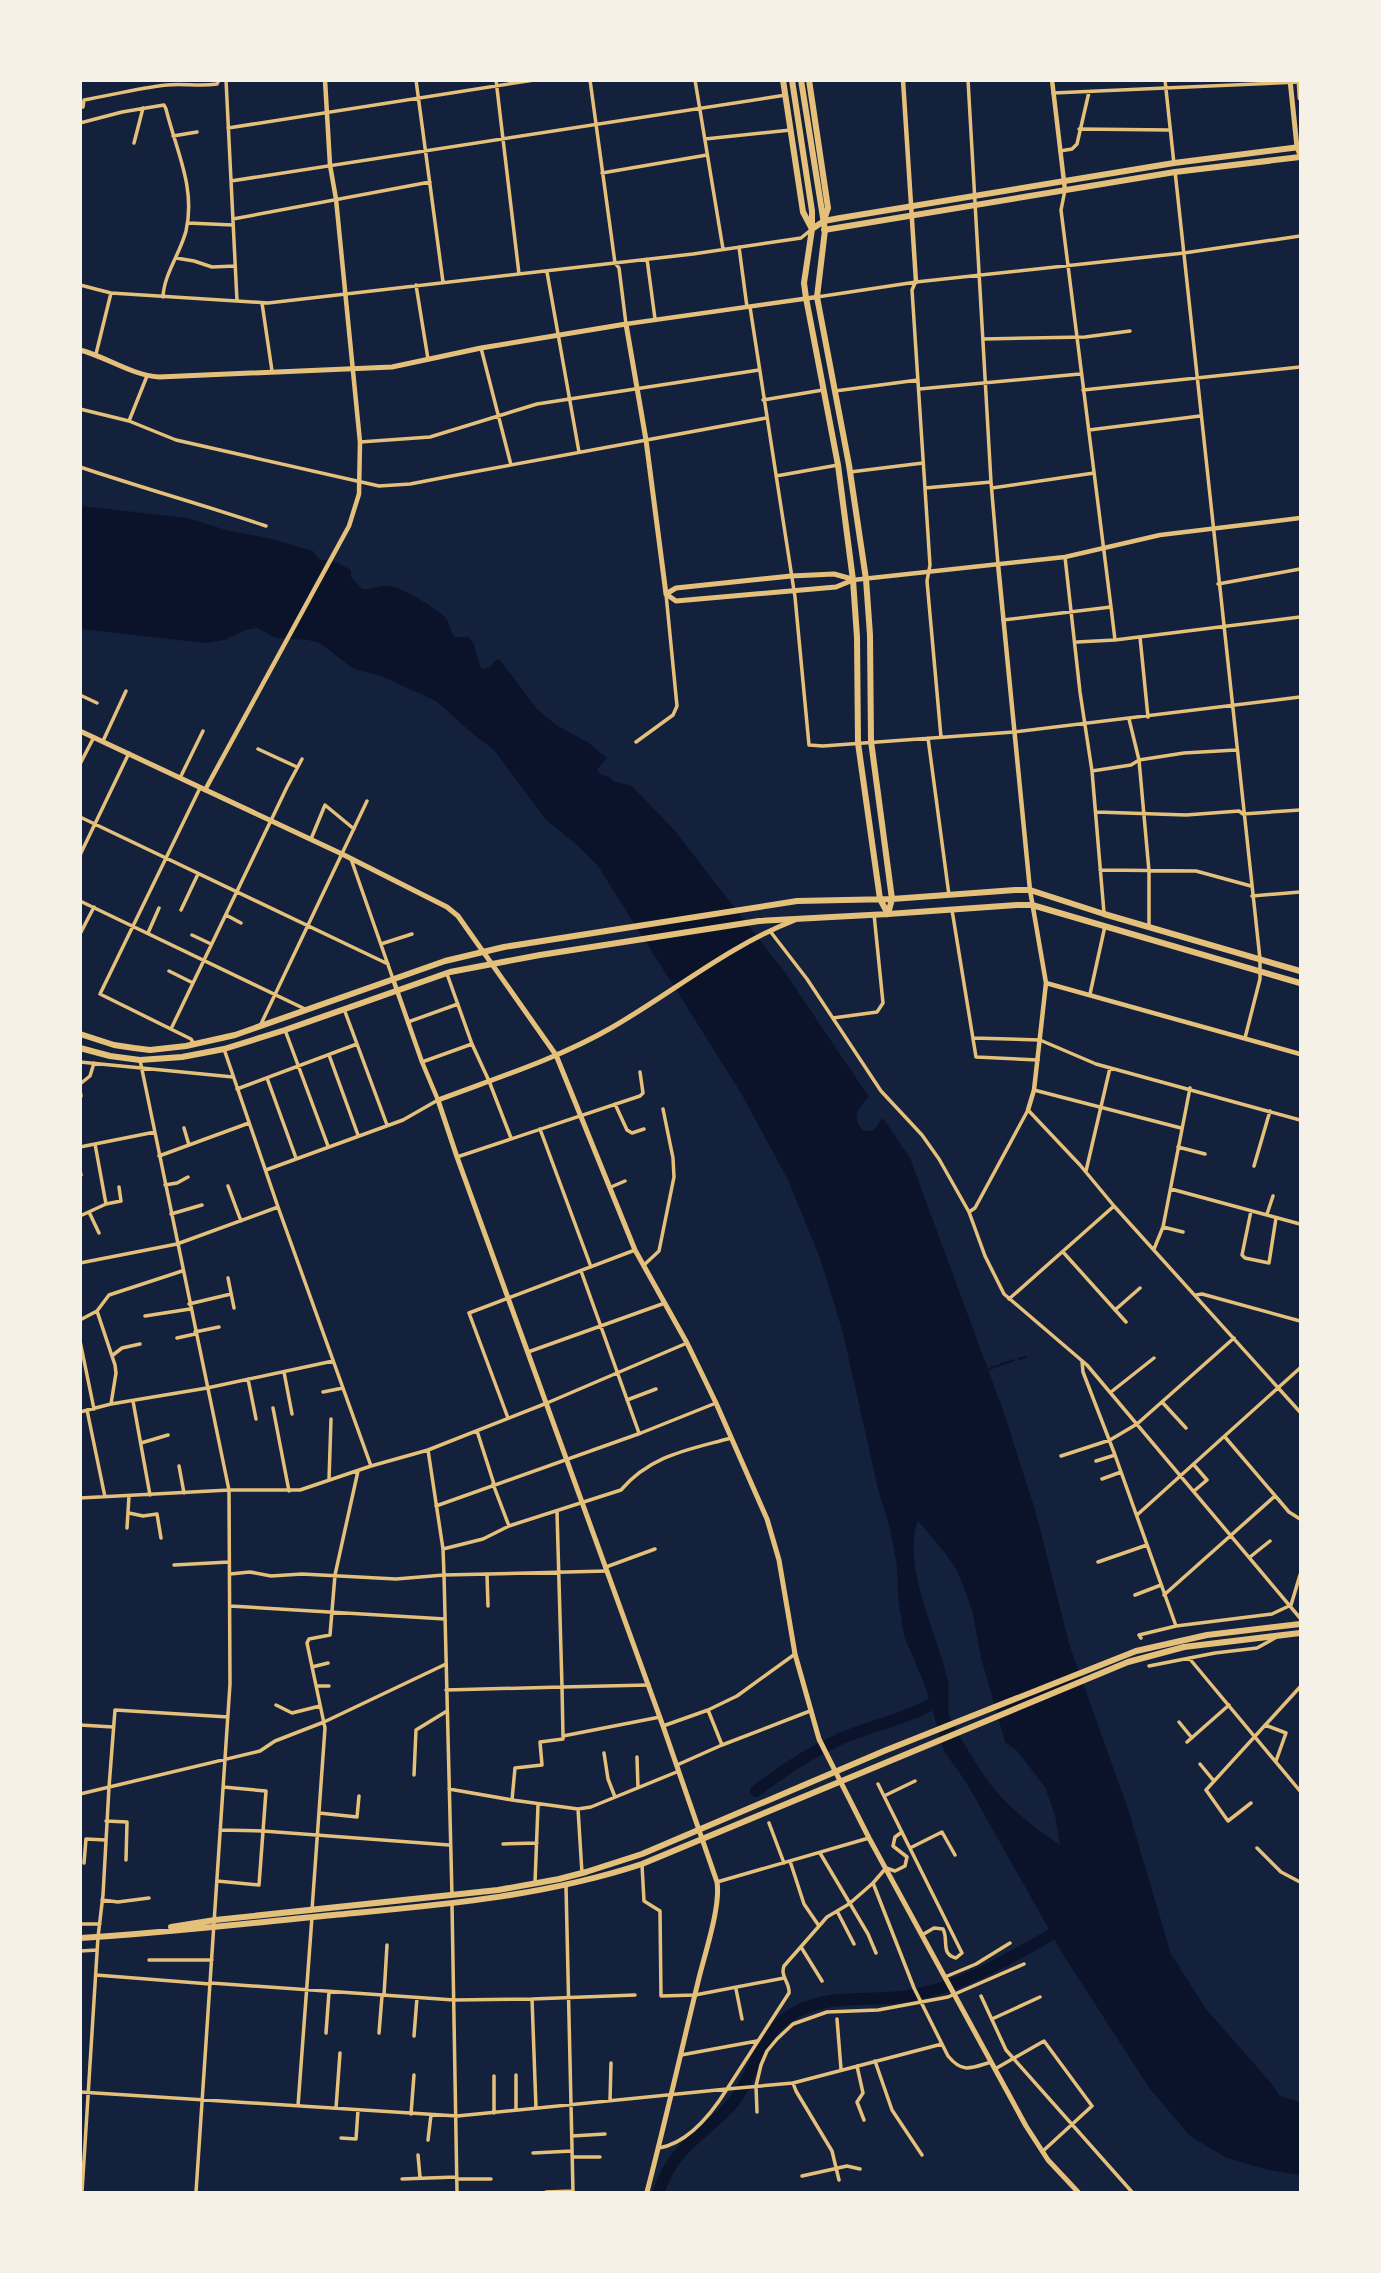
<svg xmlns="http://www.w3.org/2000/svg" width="1381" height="2273" viewBox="0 0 1381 2273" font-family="'Fira Sans Condensed',sans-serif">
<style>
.water{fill:#0b132b;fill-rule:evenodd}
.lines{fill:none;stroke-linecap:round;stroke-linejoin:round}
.stream{stroke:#0b132b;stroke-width:2}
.river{stroke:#0b132b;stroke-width:12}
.minor{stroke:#e5c07b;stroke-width:3.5}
.tertiary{stroke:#e5c07b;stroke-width:4.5}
.secondary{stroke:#e5c07b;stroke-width:5}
.primary{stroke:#e5c07b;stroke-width:6}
.trunk{stroke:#e5c07b;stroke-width:6}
</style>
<rect width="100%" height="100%" fill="#14213d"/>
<path class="water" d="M81,506L188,518L226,530L268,538L313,551L319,559L338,563L351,570V577L362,589C372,590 381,585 390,586C402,587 437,609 445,617C450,624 450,631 455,637H468C478,645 475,658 482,669L489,668L497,659L500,660L537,709L556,725L589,743L607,758L597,770L601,775L610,777L613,781L632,786L675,831L786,974L869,1097C858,1108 850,1118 864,1131C880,1131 875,1125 883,1118L910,1158L1003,1410L1036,1513L1070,1647L1128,1809L1171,1954L1206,2009L1271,2083L1280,2096L1300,2102V2175L1268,2170L1227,2158L1190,2136L1150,2089L1064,1956L966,1782L944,1751L926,1688L904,1636L898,1597L897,1565L890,1528L878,1489L843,1333L820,1258L788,1180L741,1093L598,866L577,845L546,820L494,750L473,734L436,701L383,677L352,668L320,643L308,640L276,638L257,628L246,630L224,640L205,643L81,629ZM918,1521L945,1553L956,1569L962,1583L972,1610L981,1658L1005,1742L1017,1751L1045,1787L1055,1815L1060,1845C1028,1824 1000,1801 979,1768C969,1752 958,1735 950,1717C946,1707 950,1692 948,1681C938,1637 901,1564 918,1521Z"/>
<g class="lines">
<path class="stream" d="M1019,1359L1026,1357
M989,1369L1014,1360"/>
<path class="river" d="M756,1791C782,1771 809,1753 840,1739C872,1725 907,1719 937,1701V1695
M659,2192C672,2148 703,2136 732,2104C752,2080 758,2039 785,2019C824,1991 864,2003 908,1996C962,1987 1007,1960 1054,1933L1063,1925"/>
<path class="minor" d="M226,80L237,301
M416,80L443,282
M496,80L519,274
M590,80L615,263L619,268L626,324
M695,80L723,249
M968,80L991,482L998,564
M1165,80L1174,164
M1053,93L1299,82
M80,107H83L84,100C112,95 139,88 167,85C184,83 198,87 217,84L219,80
M80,123L122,112L164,105L166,109C176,150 196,188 186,231C180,254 164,274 163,297
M228,128L534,80
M1079,129L1170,130
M173,136L197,132
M705,139L791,130
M134,143L143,108
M1060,151L1072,149L1077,144L1089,92
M1175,171L1260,959V979L1245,1038
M602,173L707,155
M231,181L786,95
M233,219L430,182
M188,223L233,225
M739,247L747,307
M176,258L194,261L212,267L235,266
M647,259L655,319
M547,272L579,452
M915,283L912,290L930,565L927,581L941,737
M80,285L111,293L268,303L693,254L801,238L812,229
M416,285L428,359
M817,297L916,282L1184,253L1300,236
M262,303L272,371
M750,307L795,597L809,745L823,746L1014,732L1300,697
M983,339L1085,337L1130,331
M481,348L511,465
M96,354L111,293
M919,389L1080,374
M1083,390L1300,367
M835,391L918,380
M763,400L823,390
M80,409L129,421L176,440L379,486L410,484L462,474L766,418
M129,421L147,376
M1089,430L1200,416
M360,442L430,437L537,404L759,370
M80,467C142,488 204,505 266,526
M850,472L923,463
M776,476L838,465
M925,488L991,482
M992,488L1094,473
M1065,557L1080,692L1092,771L1104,913
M1218,584L1300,569
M1111,607L1115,640
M1003,620L1111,607L1061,210L1065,190
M1140,637L1148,717
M1077,642L1115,640L1300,617
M80,695L97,703
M1129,719L1139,760L1149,871V927
M928,738L949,895
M103,741L126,691
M636,742L673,715L677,706L666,594
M258,749L297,767
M80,764L94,737
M1092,771L1131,765L1139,760L1184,753L1236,750
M180,778L203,731
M1096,812L1186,815L1239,811L1243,814L1300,810
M80,817L388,964
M311,839L325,805L354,829
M80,855L129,753
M351,859L393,979
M1100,870L1196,871L1251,886
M1252,896L1300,892
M80,901L305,1009
M181,910L198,874
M952,910L976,1057L1038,1060
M226,915L241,923
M770,931L807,979L881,1091L922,1135L939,1159L969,1212L985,1256L1004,1294L1087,1365L1300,1618
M148,933L159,908
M80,934L94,907
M192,935L211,944
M381,944L412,934
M169,971L193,983
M447,974L472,1044
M1090,994L1105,926
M833,1018L877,1012L883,1003L874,914
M408,1022L458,1004
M261,1024L367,801
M171,1029L287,787L302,759
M285,1030L328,1146
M973,1038L1040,1040L1096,1064L1300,1120
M194,1044L191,1039L100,994L200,788
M357,1044L387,1125
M329,1055L358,1135
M140,1060L229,1490L230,1684L196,2192
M80,1062L233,1077
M422,1062L472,1044L489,1081L511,1138
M267,1078L296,1158
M80,1084L90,1076L94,1063
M237,1089L357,1044L344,1009
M1034,1090L1181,1128
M80,1091L81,1096
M615,1104L627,1130L632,1133L644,1129
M184,1128L189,1145
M540,1129L591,1267
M95,1144L106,1204
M80,1147L155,1132
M1178,1147L1205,1154
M159,1156L249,1123
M457,1157L640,1096L643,1093L640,1072
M1254,1166L1270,1111
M80,1170L81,1175
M266,1170L403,1120L438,1100
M1086,1171L1110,1068
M165,1185L177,1183L188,1177
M228,1186L241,1221
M611,1187L625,1181
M1171,1189L1300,1224
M1251,1211L1242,1255L1245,1258L1269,1263L1276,1218
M89,1212L99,1233
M969,1212L975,1208L1028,1110L1080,1165L1114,1206L1300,1412
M171,1214L202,1205
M1267,1214L1273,1196
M80,1216L106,1204L121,1201L119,1187
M1163,1227L1183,1232
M1154,1249L1163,1227L1190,1088
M1063,1252L1126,1322
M80,1263L177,1244L278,1207
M644,1265L659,1251L674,1177L673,1158L663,1109
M581,1271L639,1433
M228,1278L234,1308
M1196,1295L1202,1294L1300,1321
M1009,1299L1114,1206
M189,1304L231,1294
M1115,1310L1140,1288
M145,1316L190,1309
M80,1320L97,1311L109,1295L182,1271
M195,1332L219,1327
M177,1338L195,1334
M80,1341L94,1409
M528,1352L665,1303
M113,1355L122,1348L140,1344
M1082,1361L1083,1372L1115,1455L1176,1626
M284,1372L292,1414
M248,1379L256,1419
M323,1392L343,1388
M1111,1392L1154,1358
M627,1400L656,1389
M133,1401L150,1495
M1162,1402L1186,1428
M111,1404L207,1388L333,1361
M273,1408L289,1491
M87,1410L105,1497
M80,1412L111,1404L116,1373L115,1365L97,1311
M508,1418L469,1313L635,1250
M477,1431L494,1484
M1225,1437L1289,1512L1300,1519
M141,1443L168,1435
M428,1450L547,1403L687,1343
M1061,1456L1110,1440L1137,1424L1234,1338
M1096,1461L1115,1455
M179,1466L184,1493
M1102,1479L1121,1472
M329,1480L331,1419
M493,1484L509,1526
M1194,1491L1207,1480L1194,1465
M80,1498L229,1490H300L371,1466L278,1207L224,1049
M436,1506L641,1433L716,1403
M129,1513L143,1516L157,1514L161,1538
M1137,1515L1300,1368
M127,1528L129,1496
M443,1549L483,1539L509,1526L621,1490C651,1455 688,1450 731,1438
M1250,1557L1270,1541
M1098,1562L1147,1545
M174,1565L229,1562
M606,1567L655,1549
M230,1574L250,1572L271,1576L302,1574L396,1579L444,1575L443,1549L428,1450L371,1466
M487,1574L488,1606
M1135,1595L1161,1585
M1164,1595L1275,1496
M230,1606L445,1619
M1141,1638L1139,1635L1176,1626L1272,1614L1291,1605L1300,1575
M1189,1658L1300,1791
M1149,1666L1215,1653L1257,1648L1275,1638
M312,1667L328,1663
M649,1685L562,1687L563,1736L660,1717
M316,1686H329
M446,1690L562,1687L557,1512
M276,1705L292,1713L320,1706
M708,1710L722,1745
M1179,1722L1192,1738
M80,1725L113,1727
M1265,1725L1286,1733L1276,1761
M663,1726L708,1710L737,1696L795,1654
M1187,1742L1229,1705
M604,1753L608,1779L615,1797
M637,1757L638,1788
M1200,1764L1214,1781
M677,1765L722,1745L810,1711
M414,1775L416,1730L447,1711
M878,1784L962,1953L956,1958C940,1954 949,1940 943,1929L934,1928L922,1935
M449,1789L512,1800L515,1768L542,1765L540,1742L563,1739V1737
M80,1794L260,1751L275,1741L324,1722L446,1664
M884,1796L915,1781
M512,1800L578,1809L591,1807L679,1771
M1251,1803L1228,1821L1206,1790L1300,1687
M578,1809L582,1873
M319,1813L357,1817L359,1796
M106,1821L127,1822L126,1860
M769,1823L784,1863
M220,1830L263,1831L449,1845
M503,1844L537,1843
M910,1848L942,1832L955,1855
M1257,1848L1281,1872L1300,1882
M820,1853L868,1934L876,1953
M790,1861L804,1904L819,1926
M84,1863L86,1839L106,1840
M642,1865L644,1901L660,1911L661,1996L695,1995L784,1978
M217,1881L259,1885L266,1791L223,1787
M717,1882L869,1838
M535,1883L538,1805
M873,1883L914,1988L948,2056C963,2074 971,2068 991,2062
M566,1886L573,2192
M452,1896L444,1575L607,1571
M102,1900L118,1902L149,1898
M452,1904L457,2192
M312,1910L325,1728L307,1643L309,1639L330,1635L335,1575L358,1471
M837,1911L854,1944
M80,1924H100
M801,1947L822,1981
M80,1951L97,1950
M149,1960H212
M96,1975L210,1984
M945,1977L976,1964L1010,1943
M211,1983L454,2000L532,1999L635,1995
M736,1989L742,2019
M384,1995L387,1945
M981,1996L1006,2050L1132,2192
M532,1999L536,2108
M837,2019L841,2069
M992,2019L1040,1997
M326,2033L329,1992
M379,2033L382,1996
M414,2036L417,1998
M681,2055L757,2041
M875,2061L892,2110L922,2155
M857,2066L863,2093L857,2102L864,2120
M995,2069L1044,2041L1092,2106L1043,2151
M516,2075V2110
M793,2083L796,2091L832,2151L839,2180
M80,2092L457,2116L727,2089L789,1993C790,1982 780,1977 784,1966L827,1917L849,1904L873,1883L886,1868L895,1871L905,1866L907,1857L893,1846L895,1837L902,1832
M610,2101L611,2063
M298,2106L312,1917
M336,2108L340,2053
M757,2112L756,2086L761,2065L767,2051L777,2039L793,2024L827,2012L878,2010L948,1997L1024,1964
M494,2113V2076
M411,2114L414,2075
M572,2136L605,2134
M341,2138L356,2139L358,2110
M428,2140L431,2115
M659,2148C688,2143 712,2113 727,2089L793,2083L942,2044
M533,2153L572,2151
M418,2155L420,2177
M572,2157H600
M802,2176L847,2166L860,2169
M402,2179L456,2177
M457,2179H491
M82,2192L98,1937L103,1895L109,1787L115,1710L228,1717
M546,2192L573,2191"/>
<path class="tertiary" d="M903,80L916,282
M1052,80L1065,190
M626,324L817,297
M998,564L1030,890L1046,983L1034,1090L1028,1110
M853,580L1065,557L1160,535L1300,518
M205,790L349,526L359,494L360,442L336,199L330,165L325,80
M393,979L422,1062L438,1100
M1046,983L1300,1054"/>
<path class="secondary" d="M1290,80L1297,147L1300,155
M1299,80L1300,98
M80,350C107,357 131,375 159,377L392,367L481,348L626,324L646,440L666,594
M666,594L676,601L836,587L853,580
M666,594L676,588L791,576L834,574L852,579
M80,731L342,854L447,907L458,916L556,1055L635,1250L687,1343L716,1403L767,1519L779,1560L795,1654L819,1739L869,1838L1026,2126L1048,2160L1078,2192
M647,2192C665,2123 681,2052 698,1982C704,1956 721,1907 717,1882L663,1726L457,1157L438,1100C496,1078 557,1059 611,1028C672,993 728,946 795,920"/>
<path class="primary" d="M783,80L803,212L812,229
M792,80L812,211V227
M801,80L825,230
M809,80L828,208L824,220"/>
<path class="trunk" d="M812,229L804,283L806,298L838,465L853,580L857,637L858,743L880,899L888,914
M812,229L824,221L840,218L1174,163L1300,147
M824,230L1175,172L1300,157
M825,230L817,297L849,465L866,579L870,635L871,741L892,899L888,914
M80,1034L114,1045L134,1048L150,1050L186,1046L235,1035L445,961L504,947L797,901L892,899L1015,890H1030L1104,914L1300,971
M80,1048L110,1056L140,1060L182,1057L224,1049L285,1030L450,972L540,955L759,921L888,914L1017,905H1032L1300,983
M171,1927L215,1920L498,1890L559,1879L586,1872L642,1854L884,1751L1136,1651L1207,1635L1300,1624
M80,1938C165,1933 250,1923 334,1915C439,1905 542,1897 642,1864L1128,1662L1184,1647L1300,1633"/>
</g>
<rect width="1381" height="2273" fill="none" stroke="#f6f1e7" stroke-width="164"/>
</svg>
